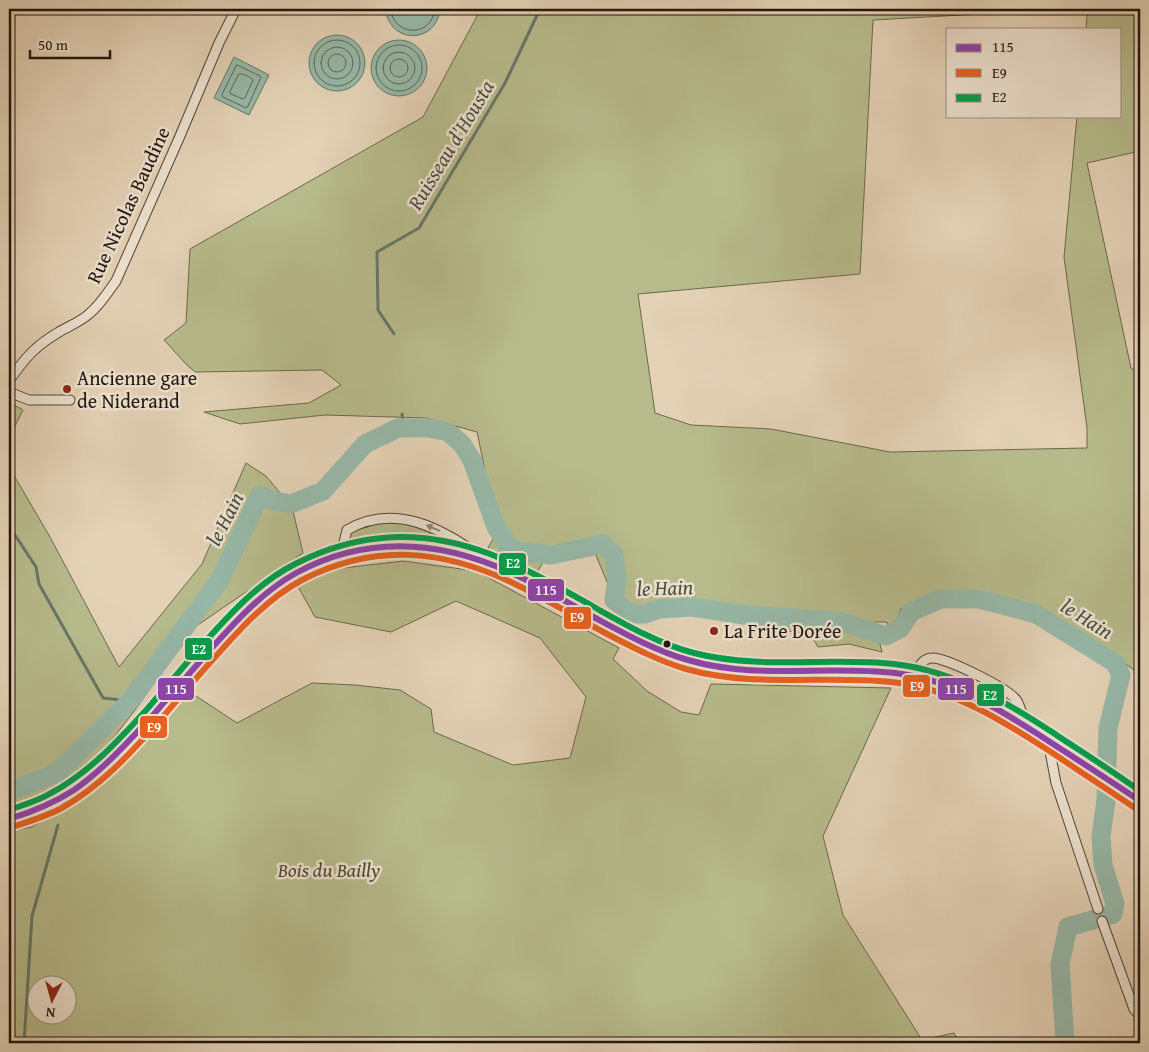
<svg xmlns="http://www.w3.org/2000/svg" width="1149" height="1052" viewBox="0 0 1149 1052" font-family="'Gentium Book Plus',serif">
<style>
.green{fill:#b7bb8c;stroke:#6c684c;fill-rule:evenodd}
.water{fill:#97b8a8;stroke:#67776a}
.lines{fill:none;stroke-linecap:round;stroke-linejoin:round}
.shore{stroke:#5c665a;stroke-width:1}
.stream{stroke:#67776a;stroke-width:3}
.river{stroke:#97b8a8;stroke-width:19}
.minor-casing{stroke:#514437;stroke-width:11}
.secondary-casing{stroke:#20150d;stroke-width:14}
.minor{stroke:#ede2d0;stroke-width:9}
.secondary{stroke:#ede2d0;stroke-width:12}
.bus-1-casing{stroke:#ede2d0;stroke-width:10}
.bus-2-casing{stroke:#ede2d0;stroke-width:10}
.bus-3-casing{stroke:#ede2d0;stroke-width:10}
.bus-1{stroke:#8e44ad;stroke-width:6}
.bus-2{stroke:#e86121;stroke-width:6}
.bus-3{stroke:#029f4e;stroke-width:6}
.oneway{fill:#918678}
.poi-dot{fill:#8f2418;stroke:#ede2d0;stroke-width:2}
.bus-dot{fill:#20150d;stroke:#ede2d0;stroke-width:2}
.labels{text-anchor:middle;stroke-width:5;stroke-linejoin:round;paint-order:stroke}
.street-label{font-size:20px;fill:#20150d;stroke:#ede2d0}
.poi-label{font-size:20px;fill:#20150d;stroke:#ede2d0;text-anchor:start}
.park-label{font-size:20px;font-style:italic;fill:#4d4733;stroke:#ede2d0}
.water-label{font-size:21px;font-style:italic;fill:#4a4e43;stroke:#ede2d0}
.line-badge{stroke:#ede2d0;stroke-width:2}
.badge-label{font-size:14px;text-anchor:middle;font-weight:bold;fill:#fff}
</style>
<rect width="100%" height="100%" fill="#e4d2b6"/>
<filter id="stains"><feTurbulence type="fractalNoise" baseFrequency=".004" numOctaves="4"/><feColorMatrix values="0 0 0 0 .2 0 0 0 0 .09 0 0 0 0 .02 0 0 0 .5 -.17"/></filter>
<radialGradient id="worn" r=".72"><stop offset=".6" stop-color="#630" stop-opacity="0"/><stop offset="1" stop-color="#630" stop-opacity=".3"/></radialGradient>
<path class="green" d="M479,9H1070L873,20L860,274L638,294L655,413L691,425L771,429L890,452L1087,448V428L1064,257L1077,116H1120V29H1086L1087,15L1107,9H1140V151L1087,163L1131,368L1140,374V674L1064,623L949,592L901,609L890,638L887,622H874L882,652L849,644L818,647L811,635L744,623L701,612H675L644,620L615,601L595,553L544,561L534,577L502,559L488,548L495,535L486,519L492,504L477,432L426,418L325,415L240,424L204,412L309,403L341,385L322,370L195,372L186,364L164,340L186,323L190,249L423,117L477,16Z
M9,402L23,410L9,438Z
M246,463L266,476L292,507L303,553L192,629L138,706L98,758L44,794L9,809V467L50,537L119,667L202,564Z
M385,522L403,523L430,532V538L412,535L379,536L348,541V535L363,526Z
M403,561L476,571L619,648L613,659L647,691L681,712L699,715L711,684L891,688L823,836L843,915L922,1040L954,1033L960,1043H9V831L32,827L117,772L190,692L237,723L312,683L355,685L400,690L431,709L434,732L513,765L570,758L586,697L540,638L456,601L391,632L315,617L296,583L343,568ZM38,984H68V1014H38Z"/>
<path class="water" d="M385,9H440C437,43 391,46 385,9Z
M309 63a28 28 0 1 1 56 0a28 28 0 1 1-56 0Z
M371 68a28 28 0 1 1 56 0a28 28 0 1 1-56 0Z
M234,57L269,75L249,115L214,98Z"/>
<g class="lines">
<path class="shore" d="M390,9C395,38 432,37 435,9
M314 63a23 23 0 1 1 46 0a23 23 0 1 1-46 0Z
M376 68a23 23 0 1 1 46 0a23 23 0 1 1-46 0Z
M321 63a16 16 0 1 1 32 0a16 16 0 1 1-32 0Z
M383 68a16 16 0 1 1 32 0a16 16 0 1 1-32 0Z
M328 63a9 9 0 1 1 18 0a9 9 0 1 1-18 0Z
M390 68a9 9 0 1 1 18 0a9 9 0 1 1-18 0Z
M237,65L260,76L261,77L248,106L246,108L223,97L222,95Z
M239,74C243,73 251,77 253,80L245,98L243,99L231,94L230,92Z"/>
<path class="stream" d="M394,334L378,310L377,252L419,228L505,83L540,9
M402,414L403,428
M9,526L36,567L39,584L103,698L130,701
M24,1043L32,916L58,825"/>
<path class="river" d="M9,792L58,772L130,701L220,580L260,495L275,501L291,504L323,491L365,444L398,428H429L448,432L462,444L472,460L496,527L511,550L551,555L603,544L614,555L617,578L614,600L631,614H645L659,609L692,607L744,615L839,621L886,636L901,628L911,612L941,599H979L1036,614L1115,663L1121,675L1108,728L1106,800L1101,836L1103,865L1115,904L1113,914L1068,927L1060,964L1065,1043"/>
<defs>
<path id="minor" d="M9,381C24,359 35,346 59,332C69,326 80,322 89,314C100,305 108,292 116,281L180,136L219,43L236,9
M9,392L29,400H70
M346,552L344,542L347,530C395,502 443,529 483,558
M913,676C918,669 922,658 932,658C945,657 1010,689 1017,701C1021,708 1023,718 1026,726
M1048,741L1056,783L1098,909
M1102,921L1134,1009L1140,1016"/>
<path id="secondary" d="M9,819C74,803 115,758 158,709C175,690 192,670 209,651C234,622 262,592 296,573C368,533 441,539 514,574C545,589 575,607 605,623C634,638 663,654 694,662C760,680 828,666 895,673C954,680 1000,709 1048,740C1079,761 1110,780 1140,801"/>
</defs>
<use href="#minor" class="minor-casing"/>
<use href="#secondary" class="secondary-casing"/>
<use href="#minor" class="minor"/>
<use href="#secondary" class="secondary"/>
<defs>
<path id="bus-1" d="M9,819C32,812 54,803 74,790C104,769 129,741 154,714C172,693 191,672 209,651C235,622 262,592 296,573C368,534 441,540 514,574C539,586 564,600 588,614C620,631 653,650 688,660C756,680 826,665 895,673C958,680 1012,717 1064,751C1090,768 1115,784 1140,801"/>
<path id="bus-2" d="M12,827C28,822 44,817 60,809C100,787 131,753 161,719C179,698 197,677 216,656C241,628 268,598 302,580C374,543 442,549 513,583C546,599 577,618 609,635C634,648 659,661 686,669C753,688 823,675 891,682C954,688 1008,724 1060,758C1085,775 1110,791 1135,808"/>
<path id="bus-3" d="M9,810C23,805 38,801 51,793C89,773 119,740 148,708C166,687 185,665 203,644C230,614 259,582 295,564C360,531 423,529 490,554C526,568 560,588 594,607C626,625 659,644 694,653C760,670 828,657 894,664C958,671 1013,706 1064,740C1090,757 1115,773 1140,791"/>
</defs>
<use href="#bus-1" class="bus-1-casing"/>
<use href="#bus-2" class="bus-2-casing"/>
<use href="#bus-3" class="bus-3-casing"/>
<use href="#bus-1" class="bus-1"/>
<use href="#bus-2" class="bus-2"/>
<use href="#bus-3" class="bus-3"/>
</g>
<defs><path id="oneway-solid" d="M-6-.8H1V-3.2L6.5 0L1 3.2V.8H-6Z" transform="scale(1.25)"/></defs>
<use class="oneway" href="#oneway-solid" transform="translate(433 528) rotate(-157)"/>
<g class="poi-dot">
<circle cx="67" cy="389" r="5"/>
<circle cx="714" cy="631" r="5"/>
</g>
<circle class="bus-dot" cx="667" cy="644" r="4.5"/>
<g class="labels">
<g class="street-label">
<text transform="translate(128 205) rotate(-65)" y="7">Rue Nicolas Baudine</text>
</g>
<g class="poi-label">
<text x="77" y="385">Ancienne gare<tspan x="77" dy="23">de Niderand</tspan></text>
<text x="724" y="638">La Frite Dorée</text>
</g>
<g class="park-label">
<text x="329" y="877">Bois du Bailly</text>
</g>
<g class="water-label">
<text transform="translate(451 145) rotate(-59)" y="7">Ruisseau d'Housta</text>
<text transform="translate(225 519) rotate(-63)" y="7">le Hain</text>
<text transform="translate(665 588) rotate(-2)" y="7">le Hain</text>
<text transform="translate(1087 619) rotate(32)" y="7">le Hain</text>
</g>
</g>
<g class="line-badge">
<rect x="498" y="552" width="29" height="24" rx="5" fill="#029f4e"/>
<rect x="527" y="578" width="38" height="24" rx="5" fill="#8e44ad"/>
<rect x="563" y="606" width="29" height="24" rx="5" fill="#e86121"/>
<rect x="184" y="637" width="29" height="24" rx="5" fill="#029f4e"/>
<rect x="902" y="674" width="29" height="24" rx="5" fill="#e86121"/>
<rect x="157" y="677" width="38" height="24" rx="5" fill="#8e44ad"/>
<rect x="937" y="677" width="38" height="24" rx="5" fill="#8e44ad"/>
<rect x="976" y="683" width="29" height="24" rx="5" fill="#029f4e"/>
<rect x="139" y="715" width="29" height="24" rx="5" fill="#e86121"/>
</g>
<g class="badge-label">
<text x="513" y="568">E2</text>
<text x="546" y="595">115</text>
<text x="577" y="622">E9</text>
<text x="199" y="654">E2</text>
<text x="917" y="691">E9</text>
<text x="176" y="694">115</text>
<text x="956" y="694">115</text>
<text x="990" y="700">E2</text>
<text x="154" y="732">E9</text>
</g>
<rect width="1149" height="1052" fill="none" stroke="#e4d2b6" stroke-width="30"/>
<rect x="10" y="10" width="1129" height="1032" fill="none" stroke="#20150d" stroke-width="2.5"/>
<rect x="15" y="15" width="1119" height="1022" fill="none" stroke="#20150d"/>
<rect x="946" y="28" width="175" height="90" fill="#ede2d0" stroke="#9b9082"/>
<rect x="956" y="44" width="25" height="8" fill="#8e44ad" stroke="#9b9082"/>
<text x="992" y="52" font-size="15" fill="#20150d">115</text>
<rect x="956" y="69" width="25" height="8" fill="#e86121" stroke="#9b9082"/>
<text x="992" y="78" font-size="15" fill="#20150d">E9</text>
<rect x="956" y="94" width="25" height="8" fill="#029f4e" stroke="#9b9082"/>
<text x="992" y="102" font-size="15" fill="#20150d">E2</text>
<g transform="translate(52 1000) rotate(186)"><circle r="24" fill="#ede2d0" stroke="#9b9082"/>
<path d="M0-4L9 19L0 12L-9 19Z" fill="#8f2418"/>
<text y="-8" font-size="14" font-weight="bold" text-anchor="middle" fill="#20150d">N</text>
</g>
<path d="M30 50v8h80v-8" fill="none" stroke="#20150d" stroke-width="2.5"/>
<text x="38" y="50" font-size="15" fill="#20150d" stroke="#ede2d0" stroke-width="4" paint-order="stroke">50 m</text>
<rect width="100%" height="100%" filter="url(#stains)"/>
<rect width="100%" height="100%" fill="url(#worn)"/>
</svg>
